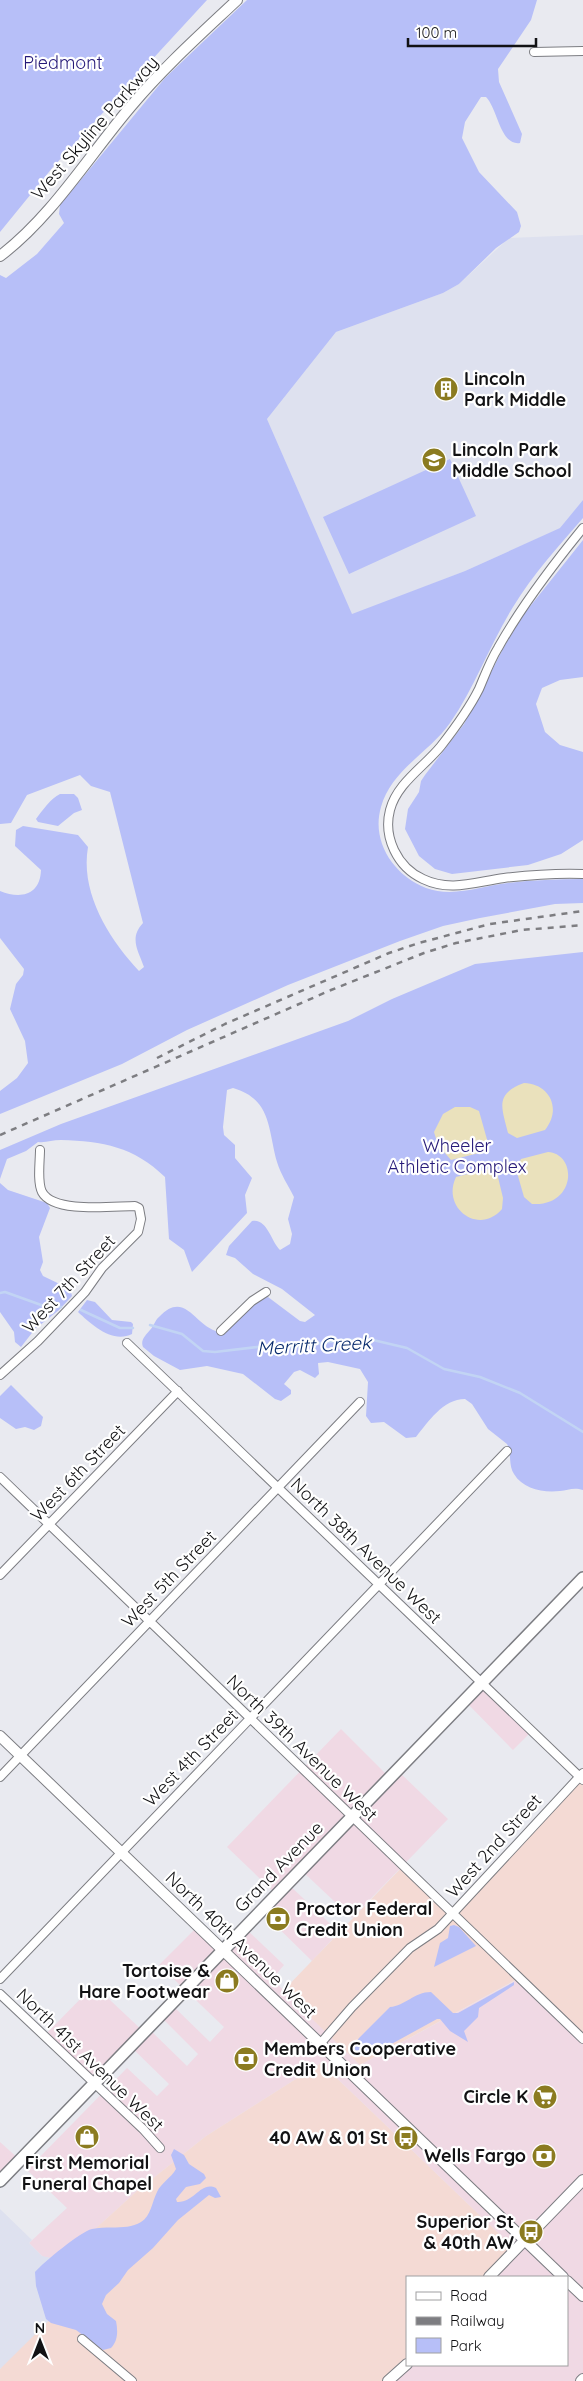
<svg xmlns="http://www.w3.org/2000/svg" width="583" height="2381" viewBox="0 0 583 2381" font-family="Quicksand,sans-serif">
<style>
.commercial{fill:#f0d9e4}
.industrial{fill:#f4dad4}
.built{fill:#dee1ef}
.green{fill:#b7bff8}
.sand{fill:#eae1bc}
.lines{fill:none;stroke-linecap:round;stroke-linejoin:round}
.stream{stroke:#c2d4f4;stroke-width:2.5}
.minor-casing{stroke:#7c7d82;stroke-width:10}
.tertiary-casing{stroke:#7c7d82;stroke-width:12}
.secondary-casing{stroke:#7c7d82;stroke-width:14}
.minor{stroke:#fff;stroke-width:8}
.tertiary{stroke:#fff;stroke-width:10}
.secondary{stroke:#fff;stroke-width:11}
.rail{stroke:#7d7d81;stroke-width:2.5;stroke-dasharray:6 6;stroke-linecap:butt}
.labels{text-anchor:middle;stroke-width:4.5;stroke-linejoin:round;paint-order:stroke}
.park-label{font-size:18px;fill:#251978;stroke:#fff}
.street-label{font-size:18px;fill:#121214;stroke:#fff}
.poi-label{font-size:18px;font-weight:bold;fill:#121214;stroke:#fff;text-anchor:end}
.water-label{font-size:19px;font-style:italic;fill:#082b6d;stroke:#fff}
</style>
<rect width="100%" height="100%" fill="#e9eaf0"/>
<path class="commercial" d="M482,1682L532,1731L513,1750L464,1700Z
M341,1729L390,1778L397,1770L448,1819L352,1918L301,1870L288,1884L339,1932L312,1961L261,1911L277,1895L227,1847Z
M198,1926L223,1950L245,1928L284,1965L272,1979L360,2065L520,1978L583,2039V2374L576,2381H390L407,2365H567V2277H489L515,2249L321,2063L206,2136L137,2191L61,2260L43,2257L29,2243L67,2208L27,2170L127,2068L157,2096L169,2084L130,2046L94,2083L44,2036L94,1985L144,2032L148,2028L187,2066L198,2054L160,2016L171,2004L210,2042L224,2027L159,1965Z
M0,2142L20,2160L0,2181Z"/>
<path class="industrial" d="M583,1780V2039L519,1978L360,2065L283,1991L403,1866L453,1912L574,1781Z
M321,2063L515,2249L489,2277H407V2364L390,2381H0V2369L95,2229L137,2191L206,2136Z"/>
<path class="built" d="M583,235V500L561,528L465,571L352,615L267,419L336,332L443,293L459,284L509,238Z
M0,2209L32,2240L29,2243L42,2256L61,2260L86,2284L0,2369Z"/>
<path class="green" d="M0,0H207L53,167L0,232Z
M247,0H537L531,20L498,69L499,82L522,134L520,143C500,146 498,109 486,97H481L479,100L465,122L462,138L479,172L517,212L521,226L519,232L496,248L459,284L443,293L336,332L267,419L352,614L465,571L560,528L583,500V518C558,547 533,574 513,607C490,644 475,687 450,723C430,752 391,770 381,807C371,841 393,875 426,888C453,898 481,886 508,883C533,880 558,879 583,879V903L555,904L480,918L443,926L400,941L288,985L187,1030L122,1064L0,1114V1091L17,1078L28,1063L25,1041L10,1009L16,984L23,975L24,969L0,938V891C20,899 40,896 41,870L15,846L16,830L23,826L78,835L88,847C80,893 109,939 139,971L144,967C138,950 129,938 143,923L110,792L91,786L80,775L27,795L11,823L0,824V275L6,278L37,254L64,223L59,214L60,205L165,78Z
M450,459L476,516L349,574L323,517Z
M583,540V677L560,680L542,688L536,704L545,732L560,745L583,752V840L561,854L528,865L452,874L435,869L419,856L405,829L408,809L419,792L421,781L425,775L464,724L505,645L524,614Z
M60,794H74L78,798L82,810L74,813L58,826L38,822L36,819C42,811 51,798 60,794Z
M583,952V1490C574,1487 568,1490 560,1491C543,1493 523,1489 514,1474C508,1465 512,1453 507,1444L488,1429L472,1404L465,1399C443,1399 428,1422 416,1437L406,1438L384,1422L371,1423L366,1416L368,1382L360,1369L328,1362L318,1363L319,1374L315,1378L300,1370L294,1372L284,1384L291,1390V1394L281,1401L275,1399L243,1374L207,1366L180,1370L154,1356L143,1347C140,1340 146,1335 150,1330C154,1326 155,1320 159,1317C187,1287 196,1332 223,1332L258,1299L268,1297L300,1321L305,1322L315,1315L282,1289L253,1274L235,1258L226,1255L229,1246L252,1221C267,1218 271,1241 280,1250L290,1244L292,1234L288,1219L294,1197C288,1185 281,1175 277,1162C268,1131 272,1099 233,1088L227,1090L223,1127L224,1135L235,1145V1158L252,1178L245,1195L247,1213L192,1272L184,1250L169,1239L165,1177C134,1147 103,1141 61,1140C52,1140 46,1143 38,1142L26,1151L7,1159L0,1179V1150L61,1124L348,1021L392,999L475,964Z
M0,1183L8,1190L47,1203L50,1208L39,1237L43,1262L40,1270L43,1276L70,1289L72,1296L59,1310L35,1329L21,1347L15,1342L14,1332L0,1312Z
M87,1300L95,1302L112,1320L131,1322L133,1324L132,1334C112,1344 91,1324 78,1312Z
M11,1385L43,1417L41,1426L34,1430L25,1427L16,1429L0,1418V1396Z
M454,1925L459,1927L476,1946L434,1967L440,1943L448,1938L450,1926Z
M514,1982V1985L479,2008L478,2017L464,2031L468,2042L450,2031L440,2019H437L386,2047H380L362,2055L354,2056L350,2051L359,2038L390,2007C405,2006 414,1992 431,1992L453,2013H458Z
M174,2149L184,2155L189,2164L204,2174L206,2178L200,2184L186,2187L176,2199L177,2202C195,2203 200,2181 216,2188L221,2197L215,2198L209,2195L178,2220L153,2248L128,2270L119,2283L106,2295L102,2304L107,2314L116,2321C118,2331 118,2341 111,2348L103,2350L76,2330L51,2323L46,2319L36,2286L35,2272C44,2262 80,2232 92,2229C108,2225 127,2231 141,2222C151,2216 152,2202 157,2192C161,2183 171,2178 176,2169L171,2155Z"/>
<path class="sand" d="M524,1083C550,1084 562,1109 545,1130L517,1138L508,1133C502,1108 494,1094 524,1083Z
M455,1107H470L479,1111L488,1143L483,1152L451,1160L438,1145L434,1132L443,1114Z
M548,1152C578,1154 576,1207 532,1204L524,1197L516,1169L521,1159Z
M488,1169L497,1173L503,1198L502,1209C479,1236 441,1208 456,1177Z"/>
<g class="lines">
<path class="stream" d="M0,1293L5,1292L44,1306L61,1307
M81,1310L120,1328H133
M150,1325L182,1334L203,1351L215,1352L257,1347L287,1348L343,1340H373L407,1348L444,1369L480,1377L520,1393L583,1432"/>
<defs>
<path id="minor" d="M534,52L583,51
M583,528C552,566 522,605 498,648C490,661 485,675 479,689C469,709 455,728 441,746C424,767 397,783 390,810C383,837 397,867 423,879C450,892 475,882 504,878C530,875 557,873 583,874
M221,1331L252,1301L266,1292
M127,1343L583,1780
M0,1375L38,1341L85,1292L102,1268L138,1232L141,1219L139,1208L135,1206C114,1206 54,1214 42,1192C37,1182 40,1161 40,1150
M0,1477L583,2039
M0,1575L178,1391
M0,1777L360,1402
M0,1979L507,1451
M0,1994L143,2129L160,2148
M320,2044L352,2007L410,1948L438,1929L453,1913L583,1773
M82,2339L132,2381"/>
<path id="tertiary" d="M0,256C52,217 90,154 132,105C164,67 201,34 237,0
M0,1736L563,2277
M489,2277L583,2180
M567,2281L583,2296
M388,2381L407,2364
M581,2381L583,2379"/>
<path id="secondary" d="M0,2181L583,1578"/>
</defs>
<use href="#minor" class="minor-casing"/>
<use href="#tertiary" class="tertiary-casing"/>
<use href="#secondary" class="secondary-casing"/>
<use href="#minor" class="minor"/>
<use href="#tertiary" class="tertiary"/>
<use href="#secondary" class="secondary"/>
<path class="rail" d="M157,1058L225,1024L389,953L419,943L490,924L583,911
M0,1135L331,990L424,953L456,943L522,930L583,925"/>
</g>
<defs>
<symbol id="building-disc" viewBox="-11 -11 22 22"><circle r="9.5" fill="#8b7b20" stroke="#fff"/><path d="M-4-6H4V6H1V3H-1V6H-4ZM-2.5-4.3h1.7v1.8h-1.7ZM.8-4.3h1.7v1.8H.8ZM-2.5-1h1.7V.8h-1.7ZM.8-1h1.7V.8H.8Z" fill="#fff"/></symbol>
<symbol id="school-disc" viewBox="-11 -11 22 22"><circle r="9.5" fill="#8b7b20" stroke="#fff"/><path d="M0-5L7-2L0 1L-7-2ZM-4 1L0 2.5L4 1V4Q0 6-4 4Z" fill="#fff"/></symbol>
<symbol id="bank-disc" viewBox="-11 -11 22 22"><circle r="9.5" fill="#8b7b20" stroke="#fff"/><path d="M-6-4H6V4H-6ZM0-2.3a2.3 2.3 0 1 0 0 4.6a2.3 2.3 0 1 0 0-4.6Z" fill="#fff"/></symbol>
<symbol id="shop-disc" viewBox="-11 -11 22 22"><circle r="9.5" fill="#8b7b20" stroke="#fff"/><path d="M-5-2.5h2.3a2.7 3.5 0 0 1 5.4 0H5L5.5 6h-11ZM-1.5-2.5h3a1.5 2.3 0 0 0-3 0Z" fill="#fff"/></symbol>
<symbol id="supermarket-disc" viewBox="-11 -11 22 22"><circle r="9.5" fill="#8b7b20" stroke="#fff"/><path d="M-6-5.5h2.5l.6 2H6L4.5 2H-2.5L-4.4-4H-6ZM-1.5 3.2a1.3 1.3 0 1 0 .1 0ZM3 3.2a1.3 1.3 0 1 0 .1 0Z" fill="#fff"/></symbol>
<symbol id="bus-disc" viewBox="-11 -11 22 22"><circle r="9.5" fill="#8b7b20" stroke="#fff"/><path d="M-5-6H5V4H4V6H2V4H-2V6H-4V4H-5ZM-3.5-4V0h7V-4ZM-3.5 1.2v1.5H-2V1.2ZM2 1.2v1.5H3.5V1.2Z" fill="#fff"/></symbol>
</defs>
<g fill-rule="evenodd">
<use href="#building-disc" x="432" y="375" width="28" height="28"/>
<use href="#school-disc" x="420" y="446" width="28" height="28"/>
<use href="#bank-disc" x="264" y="1905" width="28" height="28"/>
<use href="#shop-disc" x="213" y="1967" width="28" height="28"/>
<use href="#bank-disc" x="232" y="2045" width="28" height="28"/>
<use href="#supermarket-disc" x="531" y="2083" width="28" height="28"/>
<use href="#shop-disc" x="73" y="2123" width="28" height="28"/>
<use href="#bus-disc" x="392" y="2124" width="28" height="28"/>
<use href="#bank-disc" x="530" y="2142" width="28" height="28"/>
<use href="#bus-disc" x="517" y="2218" width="28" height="28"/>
</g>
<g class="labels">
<g class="park-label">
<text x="63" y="69">Piedmont</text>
<text x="457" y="1152">Wheeler<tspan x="457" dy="21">Athletic Complex</tspan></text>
</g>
<g class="street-label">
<text transform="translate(95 128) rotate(-49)" y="6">West Skyline Parkway</text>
<text transform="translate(69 1284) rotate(-47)" y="6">West 7th Street</text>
<text transform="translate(78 1473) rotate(-46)" y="6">West 6th Street</text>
<text transform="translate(366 1551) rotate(44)" y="6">North 38th Avenue West</text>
<text transform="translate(169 1579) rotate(-46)" y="6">West 5th Street</text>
<text transform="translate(302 1748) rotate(44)" y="6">North 39th Avenue West</text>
<text transform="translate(191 1758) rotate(-46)" y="6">West 4th Street</text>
<text transform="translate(494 1846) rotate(-48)" y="6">West 2nd Street</text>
<text transform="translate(279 1867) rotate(-46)" y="6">Grand Avenue</text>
<text transform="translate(241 1945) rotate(44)" y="6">North 40th Avenue West</text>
<text transform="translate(90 2060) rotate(44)" y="6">North 41st Avenue West</text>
</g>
<g class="poi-label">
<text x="464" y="385" text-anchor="start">Lincoln<tspan x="464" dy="21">Park Middle</tspan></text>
<text x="452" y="456" text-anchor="start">Lincoln Park<tspan x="452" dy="21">Middle School</tspan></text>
<text x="296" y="1915" text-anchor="start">Proctor Federal<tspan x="296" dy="21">Credit Union</tspan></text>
<text x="210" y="1977">Tortoise &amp;<tspan x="210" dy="21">Hare Footwear</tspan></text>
<text x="264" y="2055" text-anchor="start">Members Cooperative<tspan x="264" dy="21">Credit Union</tspan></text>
<text x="528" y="2103">Circle K</text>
<text x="388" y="2144">40 AW &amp; 01 St</text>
<text x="526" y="2162">Wells Fargo</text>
<text x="87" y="2169" text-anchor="middle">First Memorial<tspan x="87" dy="21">Funeral Chapel</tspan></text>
<text x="514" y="2228">Superior St<tspan x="514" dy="21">&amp; 40th AW</tspan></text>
</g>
<g class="water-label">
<text transform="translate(314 1345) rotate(-3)" y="7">Merritt Creek</text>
</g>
</g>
<rect x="406" y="2276" width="162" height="90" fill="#ffffff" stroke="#a0a0a1"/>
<rect x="416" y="2292" width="25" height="8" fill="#ffffff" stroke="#a0a0a1"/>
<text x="450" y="2301" font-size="15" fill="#121214">Road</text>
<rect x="416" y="2317" width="25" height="8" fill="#7d7d81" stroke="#a0a0a1"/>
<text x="450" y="2326" font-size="15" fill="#121214">Railway</text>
<rect x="416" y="2338" width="25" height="15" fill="#b7bff8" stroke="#a0a0a1"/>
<text x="450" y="2351" font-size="15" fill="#121214">Park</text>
<g transform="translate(40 2341)" stroke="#ffffff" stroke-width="4" paint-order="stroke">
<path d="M0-4L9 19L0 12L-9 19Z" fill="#121214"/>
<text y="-8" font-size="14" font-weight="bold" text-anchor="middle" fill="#121214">N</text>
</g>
<path d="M408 38v8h128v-8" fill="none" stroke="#121214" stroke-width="2.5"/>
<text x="416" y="38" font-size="15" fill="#121214" stroke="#ffffff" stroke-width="4" paint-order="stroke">100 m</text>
</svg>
